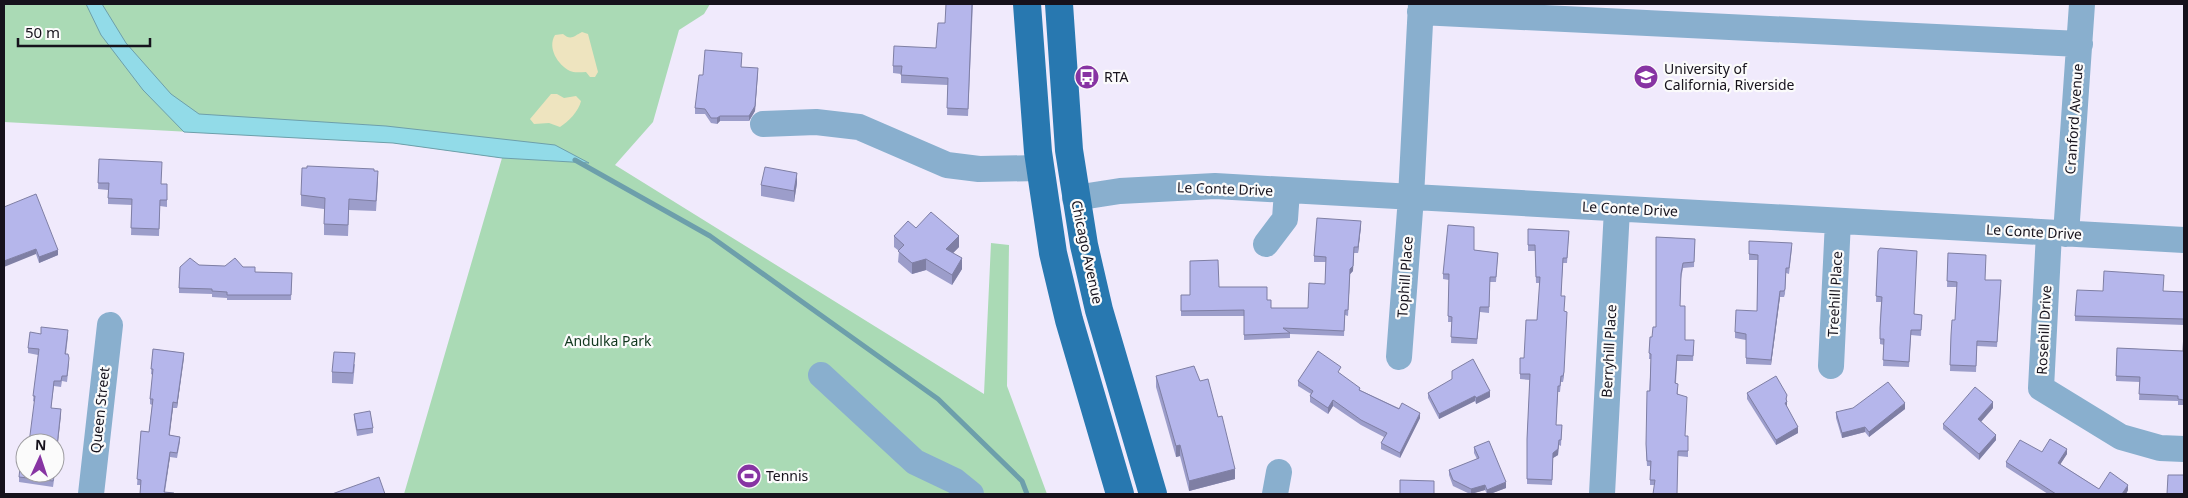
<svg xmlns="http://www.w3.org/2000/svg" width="2188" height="498" viewBox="0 0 2188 498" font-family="'Noto Sans',sans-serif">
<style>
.green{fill:#aadab5}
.sand{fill:#eee4bf}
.water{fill:#92dbe8;stroke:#6d9fab}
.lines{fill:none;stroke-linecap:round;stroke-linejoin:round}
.stream{stroke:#6d9fab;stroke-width:5}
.minor{stroke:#89afce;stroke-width:26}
.major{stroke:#2878b0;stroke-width:28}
.wall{fill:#9c9dca}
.shaded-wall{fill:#7f7fa4}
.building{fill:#b5b6eb;stroke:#7f7fa4}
.labels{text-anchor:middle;stroke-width:4.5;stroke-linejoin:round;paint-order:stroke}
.poi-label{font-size:14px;fill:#16121c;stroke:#fbfbfb;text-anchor:start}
.street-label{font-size:14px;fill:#16121c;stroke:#fbfbfb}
.park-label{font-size:14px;fill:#11371e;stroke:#fbfbfb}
</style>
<rect width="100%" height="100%" fill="#f0eafc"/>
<path class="green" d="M4,4H710L704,14L679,30L653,122L615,165L984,394L991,243L1009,245L1007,386L1047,494H404L502,158L393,143L4,122Z"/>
<path class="sand" d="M582,32L588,34L598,72L595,77H590L586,72C581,72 574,73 570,71C558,65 547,48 555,35L563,34C571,41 574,36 582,32Z
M551,94H557L564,98L576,96L581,101C579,111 568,122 560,127L549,123L534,124L530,119Z"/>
<path class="water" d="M86,4H102L126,43L171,94L199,114L386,126L555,145L589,163L502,158L393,143L184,132L143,90L101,35Z"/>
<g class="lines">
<path class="stream" d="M575,160L710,236L938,399L1022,481L1027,494"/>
<path class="minor" d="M1420,12L2080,44
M763,124L816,122L859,127L947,165L979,169L1040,168
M1075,198L1120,191L1215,186L2184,240
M2049,233L2041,388L2121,437L2160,448L2184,449
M2066,234L2082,4
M1266,244L1285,219L1287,191
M1399,357L1411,197L1421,4
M1831,366L1838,221
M821,375L915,462L955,481L971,494
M91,494L110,325
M1275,494L1279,472
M1602,494L1617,209"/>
<path class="major" d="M1027,4L1038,152L1053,253L1069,320L1120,494
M1059,4L1069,150L1084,245L1099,310L1153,494"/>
</g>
<path class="wall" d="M973,4L968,116L947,115L948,85L901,83V74L893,73V66L936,48L945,23Z
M742,59L741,67L758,74L755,111L749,121H720L717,124L711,123L705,114H695V108L703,75Z
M99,159L161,184H167V207L160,206L159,236L131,235L132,205L108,204V190L98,189Z
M374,171L378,182L376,211L349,210L348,236L324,235V209L301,206V195Z
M797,183L794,202L761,196V185Z
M4,207L58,255L39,263L36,254Z
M1361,226L1358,253H1354L1353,271L1350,274L1348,316L1345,315L1344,336L1290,334V338L1244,340V316H1181V295H1190L1219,287L1267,300L1271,308H1308L1325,284L1326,262H1314V256Z
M916,228L959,247L953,253L962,269L952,285L926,270L912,274L898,262L899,251L894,247V236Z
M1528,229L1569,231L1567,263H1563L1561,296L1564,311V377L1563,382H1561L1560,392H1558L1556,425H1562L1561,446L1559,445L1558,455L1553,458L1552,485L1527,484V439L1530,380L1520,379V358H1524L1537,320L1540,283H1536L1535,251H1528Z
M1656,237L1695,239L1694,267L1683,268L1681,279L1680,306L1685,340L1694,346L1693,361H1677L1676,383L1685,436H1688V457L1678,456L1655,485H1650V466H1647L1646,450L1651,359H1649L1650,337H1652L1656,327Z
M1749,241L1792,248L1789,274L1786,273L1785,294L1784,297H1780L1771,365L1746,364V340L1735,338V332L1757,311L1758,260H1749Z
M1474,250L1498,253L1496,282H1490L1489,313L1480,312L1477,344L1451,343L1452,322H1448L1449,280L1443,279V274Z
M1878,251L1914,314L1922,315L1921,336L1911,335L1909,367L1883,366L1884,345L1880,344V328L1881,302H1876Z
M1948,253L1985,280L2001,286L1997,347L1977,346L1976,372L1950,371L1951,335L1955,320L1957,287H1947Z
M199,265L243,267L255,272L292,273L291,300H227V298L212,297V294L179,293V288Z
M2103,291H2163L2184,292V325L2075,321V316Z
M2184,332V405H2178V401L2139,400L2140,382L2116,381L2117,348L2183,351Z
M41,334L68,336L66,354L69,364L67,382L62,381L61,387L54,386L51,408L61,415L33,401L38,355L28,353V348Z
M153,349L184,353L177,408H173L169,435L180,437V442L177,458L170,457L165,492L174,493V494H140L141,485H137L141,431L149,432L152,405L150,404V399L153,375L151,374Z
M355,364L353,384L332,383V372Z
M1341,373L1340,374L1360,390L1420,418L1400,458L1381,449V443L1384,437L1361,425L1333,406L1328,414L1310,402V396L1311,394L1298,386V381Z
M1156,376L1200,381L1218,417L1235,479L1189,491L1180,456L1176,457L1156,387Z
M1428,393L1490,397L1476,404L1475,401L1439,419L1428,398Z
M1747,393L1787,400V407L1798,433L1776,445L1747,399Z
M1993,408L1981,422L1996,440L1979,460L1943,429V424Z
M1905,409L1869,437L1865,432L1842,438L1836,418V412Z
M354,414L373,428V433L357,436L354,419Z
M1474,447L1506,488L1490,494H1487L1485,490L1470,494L1453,486L1449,475V470L1477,459L1474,453Z
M2042,452L2067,454L2060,464L2099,489L2128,490L2126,494H2048L2006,467V462Z
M55,473L53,487L19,482V477Z"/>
<path class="shaded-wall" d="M758,68L755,111L749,121V116Z
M720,116V121L717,124V118Z
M797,173V183L794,202V191Z
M1361,221V226L1358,253V247Z
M959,236V247L946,260V249Z
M1354,247L1353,271L1350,274L1348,316L1350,269Z
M36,249V254L4,267V261Z
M58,250V255L39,263V257Z
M962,258V269L952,285V275Z
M926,259V270L912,274V263Z
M1780,291V297L1771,365V360Z
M184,353V358L177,408V403Z
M1490,391V397L1476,404V398Z
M1787,395L1786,402H1787V407L1785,409L1786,399Z
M1475,396V401L1439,419V414Z
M1333,400V406L1328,414V408Z
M173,402V408L169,441V435Z
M1993,402V408L1978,425V419Z
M1905,403V409L1869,437V432Z
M61,409V415L55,470V465Z
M1420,413V418L1400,458V453Z
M1798,427V433L1776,445V440Z
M1865,427V432L1842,438V433Z
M1996,435V440L1979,460V454Z
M1559,440L1558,455L1553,458L1552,485L1553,453Z
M1180,445V456L1176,457V446Z
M2067,449V454L2058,468V463Z
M170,452V457L164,494Z
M1235,469V479L1189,491V481Z
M1506,482V488L1490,494H1487V490Z
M1485,485V490L1471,494V489Z
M2128,485V490L2126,494H2122Z"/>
<path class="building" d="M946,4H972L968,109L947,108L948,78L901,75L902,66H893L894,46L936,48L938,23H945Z
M705,50L742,53L741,67L758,68L755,106L749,116H720L717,118H711L705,109L695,108L699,75H703Z
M99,159L162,162L161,184H167V200H160L159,229L131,228L132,199L108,198L109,183H98Z
M307,166L374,169V171H378L376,201L349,199L348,225L324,224L325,198L301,195L302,168H307Z
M765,167L797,173L794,191L761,185Z
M36,194L58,250L39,257L36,249L4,261V207Z
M931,212L959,236L946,249L962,258L952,275L926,259L912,263L898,251L904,245L894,236L908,221L916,228Z
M1317,218L1361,221L1358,247H1354L1353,266L1350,269L1348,310H1345L1344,331L1283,328L1290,333L1244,335V310L1181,311V295H1190V261L1218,260L1219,287H1267V300H1271V308H1308L1309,283L1325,284L1326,257L1314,256Z
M1448,225L1474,227V250L1498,253L1496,277H1490L1489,307H1480L1477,339L1451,337L1452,317L1448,316L1449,274H1443Z
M1528,229L1569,231L1567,258H1563L1561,296H1565L1564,311L1567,312L1564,372L1563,376H1561L1560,386H1558L1556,425H1562L1561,440H1559L1558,449L1553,453L1552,480L1527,479V439L1530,374H1520V358H1524L1526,320H1537L1540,277H1536L1535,245H1528Z
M1656,237L1695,239L1694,262L1683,263L1681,274L1680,306H1685V340H1694L1693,356L1677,355L1675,383L1678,384L1677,394L1687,397L1685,436H1688V451H1678L1677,494H1653L1655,480H1650L1651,461H1647L1646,444L1647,391H1650L1651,354L1649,353L1650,337H1652L1653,327H1656Z
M1749,241L1792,243L1789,268H1786L1785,289L1784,291H1780L1771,360L1746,358V334L1735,332L1736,310L1757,311L1758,255L1749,254Z
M1880,248L1917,251L1914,314L1922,315L1921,330H1911L1909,362L1883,360L1884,339H1880V328L1882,297L1876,296L1878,251Z
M1948,253L1986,255L1985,280H2001L1997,342L1977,341L1976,366L1950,365L1951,335L1952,320H1955L1957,282L1947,281Z
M190,258L199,265L225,266L235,258L243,267H255V272L292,273L291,295H227V292L212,291V289L179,288L180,267Z
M2104,271L2164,275L2163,291L2184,292V319L2075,316L2077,290L2103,291Z
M41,327L68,330L65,354H68L69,358L67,376H62L61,381H54L51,408L61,409L55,465V443H29L35,396H33L39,349L28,348L30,332L41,334Z
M2184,332V400L2178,399V396L2139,394L2140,377L2116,376L2117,348L2183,351Z
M153,349L184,353L177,403L173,402L169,435L180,437L177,453L170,452L164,492L174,493V494H140L141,480L137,479L141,431L149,432L153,399H150L153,369H151Z
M1318,351L1341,367L1338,372L1360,388L1359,390L1399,409L1402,403L1420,413L1400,453L1381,443L1387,433L1361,420L1333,400L1328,408L1310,396L1313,391L1298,381Z
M334,352L355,353L353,373L332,372Z
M1473,359L1490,391L1476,398L1475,396L1439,414L1428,393L1452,379V371Z
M1194,366L1200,381L1208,379L1218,417L1222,416L1235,469L1189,481L1180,445L1176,446L1156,376Z
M1776,376L1787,395L1786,399L1787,402L1785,403L1798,427L1776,440L1747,393Z
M1888,382L1905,403L1869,432L1865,427L1842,433L1836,412L1853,408Z
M1975,387L1993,402L1978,419L1996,435L1979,454L1943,424Z
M370,411L373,428L357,430L354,414Z
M2050,439L2067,449L2058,463L2099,489L2110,472L2128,485L2122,494H2056L2006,462L2020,440L2042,452Z
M1489,441L1506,482L1487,490L1485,485L1471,489L1453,480L1449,470L1479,458L1474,447Z
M21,458L25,459V473H54L53,481L19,477Z
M2168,475H2184V494H2167Z
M379,477L385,494H332Z
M1400,480L1434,481V494H1400Z"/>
<defs>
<symbol id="bus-disc" viewBox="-11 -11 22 22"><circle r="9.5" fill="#8734a3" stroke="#fbfbfb"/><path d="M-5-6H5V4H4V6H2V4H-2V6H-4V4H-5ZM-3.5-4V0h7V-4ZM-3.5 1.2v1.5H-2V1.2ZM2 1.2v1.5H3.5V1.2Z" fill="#fff"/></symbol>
<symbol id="university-disc" viewBox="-11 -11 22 22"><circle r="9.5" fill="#8734a3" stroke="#fbfbfb"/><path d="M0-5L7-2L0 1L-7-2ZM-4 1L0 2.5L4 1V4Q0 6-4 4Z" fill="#fff"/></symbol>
<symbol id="stadium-disc" viewBox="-11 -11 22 22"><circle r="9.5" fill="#8734a3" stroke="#fbfbfb"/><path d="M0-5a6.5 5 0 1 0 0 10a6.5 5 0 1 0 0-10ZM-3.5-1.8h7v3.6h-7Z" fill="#fff"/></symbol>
</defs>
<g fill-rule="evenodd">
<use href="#bus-disc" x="1073" y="63" width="28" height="28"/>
<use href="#university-disc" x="1632" y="63" width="28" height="28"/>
<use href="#stadium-disc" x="735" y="462" width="28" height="28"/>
</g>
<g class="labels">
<g class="poi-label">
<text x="1664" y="74">University of<tspan x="1664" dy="16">California, Riverside</tspan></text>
<text x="1104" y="82">RTA</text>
<text x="766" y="481">Tennis</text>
</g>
<g class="street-label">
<text transform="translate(2074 119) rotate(-86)" y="5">Cranford Avenue</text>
<text transform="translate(1225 189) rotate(2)" y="5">Le Conte Drive</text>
<text transform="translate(1630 209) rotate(3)" y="5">Le Conte Drive</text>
<text transform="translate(2034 232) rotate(3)" y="5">Le Conte Drive</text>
<text transform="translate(1087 252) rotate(78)" y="5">Chicago Avenue</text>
<text transform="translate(1405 277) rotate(-86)" y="5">Tophill Place</text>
<text transform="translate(1835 294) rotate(-87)" y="5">Treehill Place</text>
<text transform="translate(2044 330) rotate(-87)" y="5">Rosehill Drive</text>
<text transform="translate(1609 351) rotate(-87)" y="5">Berryhill Place</text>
<text transform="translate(100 410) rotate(-84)" y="5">Queen Street</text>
</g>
<g class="park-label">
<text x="608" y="346">Andulka Park</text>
</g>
</g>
<rect width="2188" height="498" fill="none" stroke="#16121c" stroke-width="10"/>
<g transform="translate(40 458) rotate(3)"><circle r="24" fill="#fbfbfb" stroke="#9f9ea2"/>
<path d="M0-4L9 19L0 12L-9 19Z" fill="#8734a3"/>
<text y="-8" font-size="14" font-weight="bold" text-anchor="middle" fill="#16121c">N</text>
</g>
<path d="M18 38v8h132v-8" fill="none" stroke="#16121c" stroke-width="2.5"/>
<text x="25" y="38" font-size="15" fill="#16121c" stroke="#fbfbfb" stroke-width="4" paint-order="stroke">50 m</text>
</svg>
